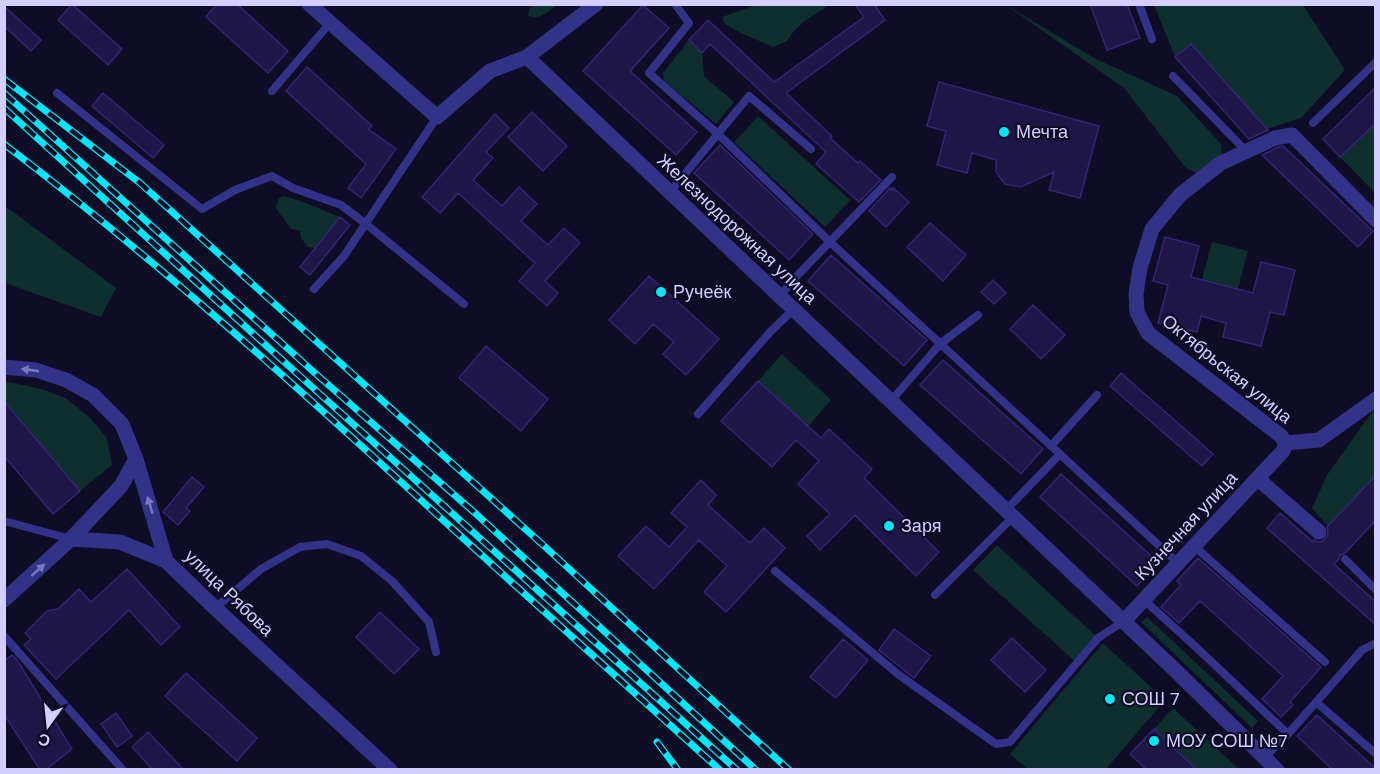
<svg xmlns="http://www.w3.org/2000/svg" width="1380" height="774" viewBox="0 0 1380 774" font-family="'DM Sans',sans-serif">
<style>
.green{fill:#0e2f2d}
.building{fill:#1f1648;stroke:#332576;stroke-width:1.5}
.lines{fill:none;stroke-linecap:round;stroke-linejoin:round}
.service{stroke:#333289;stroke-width:8}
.minor{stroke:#333289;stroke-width:15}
.tertiary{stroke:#333289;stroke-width:15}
.rail-casing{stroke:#00e8fa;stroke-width:7}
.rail{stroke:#0f0c25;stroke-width:4.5;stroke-dasharray:14;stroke-linecap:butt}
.oneway{fill:#7b79be}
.poi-dot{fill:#00e8fa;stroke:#0f0c25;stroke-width:2}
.labels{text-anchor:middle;stroke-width:4.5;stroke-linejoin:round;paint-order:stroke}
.poi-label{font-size:18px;fill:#d4cfff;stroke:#0f0c25;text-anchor:start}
.street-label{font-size:18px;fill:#d4cfff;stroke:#0f0c25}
</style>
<rect width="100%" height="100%" fill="#0f0c25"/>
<path class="green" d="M535,4H558V5C549,10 539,22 528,15L530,8Z
M757,5V4L827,5L825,8L806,20L794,31L787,41L773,47L741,33L725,24L722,17Z
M1006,5L1094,58L1177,96L1221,144L1222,155L1197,173L1186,168L1124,88Z
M1154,5H1303L1345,70L1301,118L1267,129L1191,44L1175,57Z
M689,40L702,53L704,76L734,102L716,124L664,81L663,73Z
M758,116L850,200L825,227L734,142Z
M1375,123V193L1340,157Z
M283,196C303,200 321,210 340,217L315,248L308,247L301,238L300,230L291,229L276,208L279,198Z
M5,206L116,288L101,317L5,283Z
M1212,242L1248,251L1238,289L1202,280Z
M782,354L831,400L808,427L758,381Z
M5,382L14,383L42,389L67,399L90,418L107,438L112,465L80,491L5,401Z
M1375,408V475L1328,526L1312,508L1327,475Z
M997,545L1098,638L1077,663L973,570Z
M1147,617L1258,721L1252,728L1141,622Z
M1103,643L1165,700L1106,769H1028L1010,754Z
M1173,708L1239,769H1197L1154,729Z"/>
<path class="building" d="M72,4L122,49L108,65L58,20Z
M217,4H237L288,51L268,73L206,17Z
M855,4H874L885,20L786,93L832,136L830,138L858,163L860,161L881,180L859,202L816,164L826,152L710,44L702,53L689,40L708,20L774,82L864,17Z
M1090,4H1127L1140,38L1107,50Z
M643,5L669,28L630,71L697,132L676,155L583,71Z
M4,6L41,40L31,51L4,26Z
M1191,44L1268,130L1249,139L1175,57Z
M307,67L372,126L368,129L396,149L361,198L348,188L366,164L286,91Z
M939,82L1099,126L1080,198L1049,190L1054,172L1021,187L1005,184L996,172V160L972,153L967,173L937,165L946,131L927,126Z
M1376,87V123L1340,157L1323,139Z
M103,93L164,145L153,158L92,106Z
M532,112L567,146L543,171L508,137Z
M495,114L509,128L486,152L493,158L473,180L502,206L519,187L537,204L521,221L548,245L564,228L580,243L545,281L558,293L547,306L519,281L535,263L458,193L440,213L422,197Z
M720,145L813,234L789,260L694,173Z
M1283,146L1373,231L1358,247L1262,155L1278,147Z
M890,188L892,190L893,188L909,202L886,227L869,211Z
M340,217L350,225L310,275L300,267Z
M930,223L966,255L943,281L907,247Z
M1165,237L1199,246L1191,277L1253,293L1261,262L1295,270L1284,315L1270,312L1261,346L1223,337L1226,323L1201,316L1197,332L1158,323L1168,285L1153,281Z
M831,255L927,340L904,366L808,281Z
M649,276L719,339L686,375L663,354L674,342L653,324L635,344L609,320Z
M993,280L1006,293L994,304L981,292Z
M1033,305L1065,335L1041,359L1010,329Z
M486,346L548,399L521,431L459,378Z
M943,360L1043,449L1021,474L920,385Z
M1121,373L1213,454L1202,466L1110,386Z
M758,381L821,438L829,429L872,469L864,478L939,552L916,576L855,515L820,550L807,536L830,514L798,484L819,461L796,440L772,467L721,421Z
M4,401L80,491L53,514L4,456Z
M1061,474L1159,563L1137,586L1040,497Z
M1376,475V520L1345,553L1340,555L1339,559L1334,564L1376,602V625L1267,528L1280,513L1313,542L1314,540L1318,542L1323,541L1328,534L1327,527Z
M192,477L204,487L186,508L190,511L178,525L163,512Z
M701,480L716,495L708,505L750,543L764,528L785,548L726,612L704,592L727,566L699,540L654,589L618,556L646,526L669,547L687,527L671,513Z
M1198,558L1321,667L1290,702L1293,705L1281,717L1262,699L1283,676L1200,601L1179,623L1161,607L1181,585L1177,581Z
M127,569L180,627L161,645L129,610L56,679L24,645L31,639L25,633L47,611L58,609L79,589L91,602Z
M380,612L419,649L394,674L356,637Z
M894,629L931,656L914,678L879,650Z
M1012,638L1046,670L1025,692L991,660Z
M843,639L868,660L836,698L810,677Z
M12,655L17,660L72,749L45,770H40L4,714V661Z
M186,673L257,738L237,761L165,696Z
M116,713L132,736L117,747L101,724Z
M1317,715L1376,769V770H1333L1297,736Z
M1154,729L1197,770H1147L1130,754Z
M148,732L184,770H153L132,747Z"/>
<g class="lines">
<path class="service" d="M675,4L689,23L649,73L718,134L830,242L1178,563
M1139,4L1152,39
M1173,76L1246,151
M272,91L330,23
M57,93L202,209L235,190L272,176L293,188L341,205L366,224L464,304
M1313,123L1376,62
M670,192L749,96L811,149
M314,289L344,256L437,117
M780,296L794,279L892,177
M891,401L940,344L978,315
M698,414L771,331L794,309
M1051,446L1097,395
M1006,510L1060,454
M4,521L71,539
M1194,546L1325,662
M1345,559L1376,590
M775,571L899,675L996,744L1010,742L1098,638L1124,621
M935,595L1013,517
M1144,600L1197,648L1288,734
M215,608L261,569L300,547L327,544L361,556L392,581L429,622L436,652
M4,636L123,770
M1316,702L1376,754
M1265,757L1288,734L1362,650L1376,643"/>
<path class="minor" d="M309,4L437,117L490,71L527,57
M1286,443L1281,436L1148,333L1137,312L1136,294L1140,268L1152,229L1180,195L1221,163L1275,138L1292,135L1376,220
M1286,443L1319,440L1376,399
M1258,479L1319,532
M71,539L120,542L166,561
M4,600L71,539L121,486L136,459
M1124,621L1283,451L1286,443"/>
<path class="tertiary" d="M596,4L527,57L1176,671L1277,770
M4,367L36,370L66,380L93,395L122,424L136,459L166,561L215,608L390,770"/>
<defs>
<path id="rail" d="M4,79L140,183L542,544L789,770
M4,93L316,374L475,513L756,770
M4,108L301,377L737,770
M4,144C150,255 287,378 422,501C521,591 620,680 720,770
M657,742L678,770"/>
</defs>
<use href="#rail" class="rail-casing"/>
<use href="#rail" class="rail"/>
</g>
<defs><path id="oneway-solid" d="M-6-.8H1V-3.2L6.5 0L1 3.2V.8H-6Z" transform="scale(1.5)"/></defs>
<g class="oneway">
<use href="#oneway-solid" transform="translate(30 370) rotate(-172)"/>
<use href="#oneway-solid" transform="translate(150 505) rotate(-107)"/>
<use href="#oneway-solid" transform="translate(38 570) rotate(-42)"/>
</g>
<g class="poi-dot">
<circle cx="1004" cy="132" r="6"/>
<circle cx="661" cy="292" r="6"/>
<circle cx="889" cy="526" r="6"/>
<circle cx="1110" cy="699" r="6"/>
<circle cx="1154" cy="741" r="6"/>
</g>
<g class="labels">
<g class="poi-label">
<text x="1016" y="138">Мечта</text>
<text x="673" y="298">Ручеёк</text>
<text x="901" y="532">Заря</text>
<text x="1122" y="705">СОШ 7</text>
<text x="1166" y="747">МОУ СОШ №7</text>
</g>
<g class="street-label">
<text transform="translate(737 229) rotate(43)" y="6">Железнодорожная улица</text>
<text transform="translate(1227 369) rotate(39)" y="6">Октябрьская улица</text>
<text transform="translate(1186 526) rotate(-47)" y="6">Кузнечная улица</text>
<text transform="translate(229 593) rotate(44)" y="6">улица Рябова</text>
</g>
</g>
<rect width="1380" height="774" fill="none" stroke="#d4cfff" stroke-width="12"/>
<g transform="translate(48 726) rotate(195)" stroke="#0f0c25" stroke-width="4.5" paint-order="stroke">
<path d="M0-4.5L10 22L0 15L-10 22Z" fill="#d4cfff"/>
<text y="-9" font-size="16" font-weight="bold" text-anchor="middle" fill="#d4cfff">С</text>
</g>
</svg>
